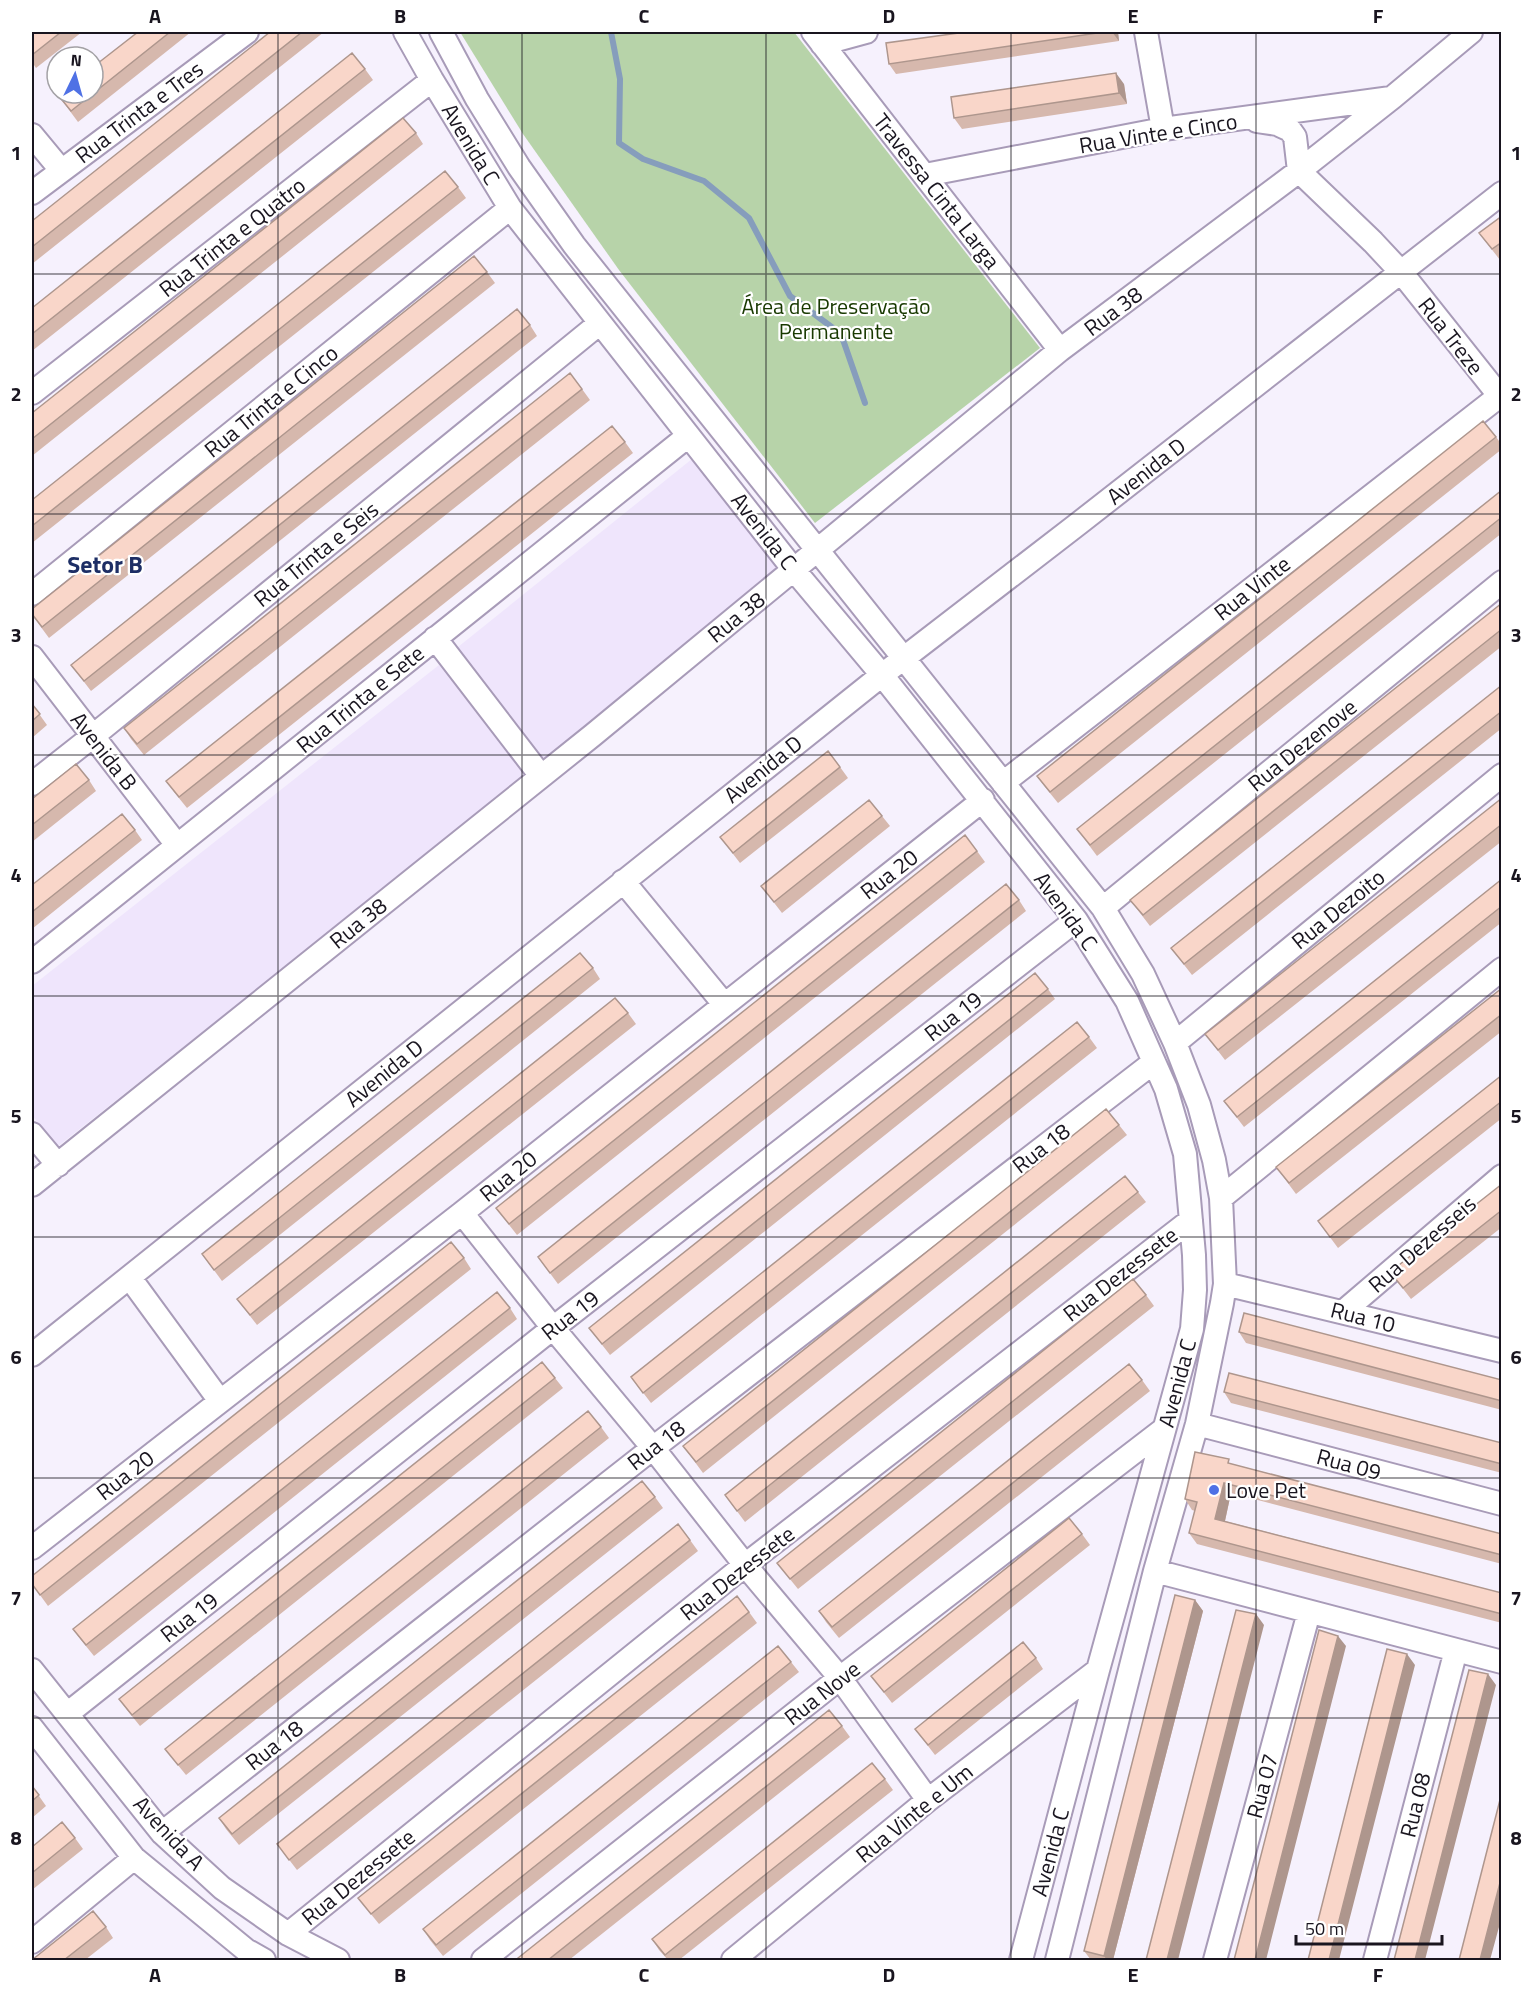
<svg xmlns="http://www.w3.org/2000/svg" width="1533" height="1992" viewBox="0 0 1533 1992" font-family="'Titillium Web',sans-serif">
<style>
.built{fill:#efe5fc}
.green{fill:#b7d3a9}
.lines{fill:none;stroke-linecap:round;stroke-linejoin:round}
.stream{stroke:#869dbc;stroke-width:6}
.minor-casing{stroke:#a89bb8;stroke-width:26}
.minor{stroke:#fff;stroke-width:22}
.wall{fill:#d6b8ad}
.shaded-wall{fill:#ae968d}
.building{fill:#f9d6c9;stroke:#ae968d;stroke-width:1.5}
.grid{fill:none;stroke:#19151f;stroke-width:1.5;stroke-opacity:0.55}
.poi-dot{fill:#4f71e5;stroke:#fff;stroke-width:2}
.labels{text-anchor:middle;stroke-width:4.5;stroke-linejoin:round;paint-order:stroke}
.street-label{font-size:22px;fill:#19151f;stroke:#fff}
.park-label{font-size:22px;fill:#183900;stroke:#fff}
.poi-label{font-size:22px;fill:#19151f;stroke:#fff;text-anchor:start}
.neighbourhood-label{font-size:24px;font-weight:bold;fill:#1d2e65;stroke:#fff}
.neatline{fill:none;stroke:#19151f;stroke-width:2}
.grid-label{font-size:20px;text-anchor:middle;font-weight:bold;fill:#19151f}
</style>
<rect width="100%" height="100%" fill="#f6f1fd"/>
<path class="built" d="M692,459L781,569L542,761L453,651Z
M439,665L528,775L57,1147L32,1115V986Z"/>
<path class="green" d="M460,32H794L1040,348L815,523L619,270L523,134Z"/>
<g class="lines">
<path class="stream" d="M611,32L620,79L619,143L643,159L704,181L749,218L790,296L841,334L865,403"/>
<defs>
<path id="minor" d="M405,32L432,80L510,208L794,570L882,675L1076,920L1127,1001L1166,1089L1185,1154L1194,1255L1195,1290L1192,1329L1098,1670L1021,1960
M441,32L477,99L519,167L574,245L1103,908L1143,974L1175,1043L1199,1105L1214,1160L1221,1198L1225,1284L1222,1303L1197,1424L1155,1571L1057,1960
M813,32L1060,350
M1146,32L1163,129
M822,44L866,32
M1257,121L1277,124L1290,130L1295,137L1299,171L1373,242L1401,272L1502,399
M32,135L61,170
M925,175L1163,129L1391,98
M32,193L247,32
M32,393L432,80
M32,594L510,208
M435,638L541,776
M32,657L177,845
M1003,783L1502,394
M32,784L93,736L600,323
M623,881L724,1004
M1103,908L1502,582
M32,962L688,436
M1175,1043L1502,775
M32,1134L58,1165
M32,1185L593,735L1060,350L1299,171L1393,97L1471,32
M1221,1198L1502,969
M462,1213L553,1328L653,1448L745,1565L840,1678L928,1800
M130,1278L220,1401
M1225,1284L1502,1351
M1343,1312L1502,1176
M32,1355L882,675L1078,524L1502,193
M1197,1424L1502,1504
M32,1548L462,1213L983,800
M1155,1571L1502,1662
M32,1670L162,1833L222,1888L288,1934L338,1960
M67,1714L553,1328L1076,920
M32,1728L134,1858L246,1950L264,1960
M162,1833L653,1448L1154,1062
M288,1934L745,1565L1191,1220
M32,1942L134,1858
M483,1960L840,1678L1164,1429
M733,1960L928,1800L1098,1670
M1215,1960L1309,1612
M1375,1960L1456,1650"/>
</defs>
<use href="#minor" class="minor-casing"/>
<use href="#minor" class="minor"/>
</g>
<path class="wall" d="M32,32H82L36,68L32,62Z
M138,32H191L78,122L58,95Z
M270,32H324L32,264V221Z
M966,32H1118L1119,41L896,74L889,64Z
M365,69L373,80L32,351V308Z
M1124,84L1127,104L962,129L954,118Z
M416,133L423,144L32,456V413Z
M458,187L466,198L32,543V500Z
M1502,216V259L1500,260L1479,233Z
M487,272L495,283L49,638L32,615Z
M530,325L537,336L91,691L71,665Z
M582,389L590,400L144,755L131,739L124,728Z
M1496,437L1502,445V449L1058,803L1045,787L1037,776Z
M625,442L633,453L187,808L174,792L166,781Z
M1502,490V533L1097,856L1077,829Z
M1502,603V646L1150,926L1130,900Z
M1502,685V728L1192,975L1171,948Z
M32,704L47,725L32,738Z
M840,767L848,778L740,863L720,837Z
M89,780L96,791L32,842V799Z
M1502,798V841L1225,1060L1205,1034Z
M882,816L890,826L782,913L761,886Z
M135,830L142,840L32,929V885Z
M977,851L985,862L517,1235L496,1208Z
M1502,879V922L1244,1127L1224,1101Z
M1019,900L1026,911L558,1284L538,1257Z
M593,968L600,979L222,1281L202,1254Z
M1502,988V1031L1296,1194L1276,1167Z
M1048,989L1055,999L610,1355L589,1328Z
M628,1013L636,1024L257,1325L237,1299Z
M1089,1037L1097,1048L651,1403L631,1377Z
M1502,1075V1118L1338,1248L1318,1221Z
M1119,1125L1127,1135L703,1473L683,1446Z
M1502,1184V1227L1411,1299L1390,1272Z
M1138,1192L1146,1202L745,1522L725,1495Z
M464,1258L471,1269L48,1606L32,1584Z
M1146,1295L1154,1306L798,1589L785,1573L777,1563Z
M510,1308L517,1319L94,1656L81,1640L73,1629Z
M1239,1332L1502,1380V1410L1246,1343Z
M555,1378L563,1388L140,1726L127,1710L119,1699Z
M1142,1380L1150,1391L839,1638L826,1622L819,1611Z
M1224,1392L1502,1443V1473L1231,1403Z
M601,1427L609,1438L186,1775L173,1759L165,1749Z
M1232,1464L1502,1534V1564L1231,1493L1225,1521L1502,1593V1623L1197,1544L1189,1533L1195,1511L1192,1510L1185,1499Z
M655,1497L663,1508L239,1845L226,1829L219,1818Z
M1082,1534L1090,1545L892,1703L871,1676Z
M690,1540L698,1551L297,1870L277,1844Z
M1195,1600L1203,1611L1113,1960H1091L1084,1951Z
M749,1612L757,1623L379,1924L366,1908L358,1898Z
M1036,1658L1043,1669L935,1755L915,1729Z
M791,1662L799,1672L443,1956L430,1940L423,1929Z
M842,1726L850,1737L569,1960H520Z
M885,1779L893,1790L679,1960H668L659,1950L652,1939Z
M32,1786L46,1806L32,1818Z
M75,1838L83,1849L32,1890V1847Z
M106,1927L113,1938L85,1960H32Z"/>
<path class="shaded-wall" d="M1112,32H1118L1119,41Z
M1116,73L1124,84L1127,104L1119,93Z
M1224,1483L1231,1493L1223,1530L1215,1519Z
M1195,1600L1203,1611L1113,1960H1107L1104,1956Z
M1256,1614L1264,1625L1178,1960H1167Z
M1338,1636L1346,1646L1266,1960H1255Z
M1407,1654L1415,1665L1339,1960H1329Z
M1488,1674L1496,1685L1425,1960H1415Z
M1502,1875V1916L1490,1960H1480Z"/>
<path class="building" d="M32,32H61L32,55Z
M138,32H170L71,111L58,95L60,93H93V67Z
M270,32H302L32,247V221Z
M966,32H1104L889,64L886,43Z
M352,53L365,69L32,334V308Z
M1116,73L1119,93L954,118L951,97Z
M403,118L416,133L32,439V413Z
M445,171L458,187L32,526V500Z
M1502,216V242L1492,249L1479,233Z
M474,256L487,272L42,627L32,614V609Z
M517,309L530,325L84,681L71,665Z
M570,373L582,389L137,744L124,728Z
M1483,421L1496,437L1050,792L1037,776Z
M612,426L625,442L179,797L166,781Z
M1502,490V517L1090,845L1077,829Z
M1502,603V629L1143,915L1130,900Z
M1502,685V711L1184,964L1171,948Z
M32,704L40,714L32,721Z
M828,751L840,767L733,853L720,837Z
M76,764L89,780L32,825V799Z
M1502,798V824L1218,1050L1205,1034Z
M869,800L882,816L774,902L761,886Z
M122,814L135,830L32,912V885Z
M965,835L977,851L509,1224L496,1208Z
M1502,879V906L1237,1117L1224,1101Z
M1006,884L1019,900L550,1273L538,1257Z
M580,953L593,968L214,1270L202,1254Z
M1035,973L1048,989L602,1344L589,1328Z
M1502,988V1014L1289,1183L1276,1167Z
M615,998L628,1013L250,1315L237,1299Z
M1077,1022L1089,1037L643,1393L631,1377Z
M1502,1075V1101L1330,1237L1318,1221Z
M1106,1109L1119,1125L696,1462L683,1446Z
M1125,1176L1138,1192L737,1511L725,1495Z
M1502,1184V1210L1403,1288L1390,1272Z
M451,1242L464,1258L40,1595L32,1584V1576Z
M1133,1279L1146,1295L790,1579L777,1563Z
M497,1292L510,1308L86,1645L73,1629Z
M1244,1313L1502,1380V1401L1239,1332Z
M542,1362L555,1378L132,1715L119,1699Z
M1129,1364L1142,1380L832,1627L819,1611Z
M1229,1373L1502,1443V1464L1224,1392Z
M588,1411L601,1427L178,1765L165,1749Z
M1195,1452L1229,1459L1228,1463L1502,1534V1555L1224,1483L1215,1519L1502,1593V1614L1189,1533L1197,1502L1185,1499Z
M642,1481L655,1497L232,1834L219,1818Z
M1069,1518L1082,1534L884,1692L871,1676Z
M678,1524L690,1540L289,1860L277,1844Z
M1175,1595L1195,1600L1104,1956L1084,1951Z
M737,1596L749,1612L371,1914L358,1898Z
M1236,1610L1256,1614L1167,1960H1146Z
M1319,1630L1338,1636L1255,1960H1234Z
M1023,1642L1036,1658L928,1745L915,1729Z
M778,1646L791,1662L436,1945L423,1929Z
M1387,1649L1407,1654L1329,1960H1308Z
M1469,1670L1488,1674L1415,1960H1394Z
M829,1710L842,1726L548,1960H520L518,1958Z
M872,1763L885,1779L665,1955L652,1939Z
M32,1786L39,1795L32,1801Z
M1502,1792V1875L1480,1960H1459Z
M62,1822L75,1838L32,1873V1847Z
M93,1911L106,1927L64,1960H32Z"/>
<path class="grid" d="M278,32V1960M522,32V1960M766,32V1960M1011,32V1960M1256,32V1960M32,274H1502M32,514H1502M32,755H1502M32,996H1502M32,1237H1502M32,1478H1502M32,1718H1502"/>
<circle class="poi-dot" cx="1214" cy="1490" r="6"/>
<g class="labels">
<g class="street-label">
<text transform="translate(139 112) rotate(-37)" y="8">Rua Trinta e Tres</text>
<text transform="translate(1158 133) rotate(-9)" y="8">Rua Vinte e Cinco</text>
<text transform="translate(471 144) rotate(59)" y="8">Avenida C</text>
<text transform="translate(937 191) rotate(52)" y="8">Travessa Cinta Larga</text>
<text transform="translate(232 237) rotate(-38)" y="8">Rua Trinta e Quatro</text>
<text transform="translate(1113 311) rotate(-37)" y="8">Rua 38</text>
<text transform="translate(1451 336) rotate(52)" y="8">Rua Treze</text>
<text transform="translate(271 401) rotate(-39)" y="8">Rua Trinta e Cinco</text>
<text transform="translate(1146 471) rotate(-38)" y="8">Avenida D</text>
<text transform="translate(764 531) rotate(52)" y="8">Avenida C</text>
<text transform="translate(316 554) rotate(-39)" y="8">Rua Trinta e Seis</text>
<text transform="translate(1252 588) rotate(-38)" y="8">Rua Vinte</text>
<text transform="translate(736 617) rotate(-39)" y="8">Rua 38</text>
<text transform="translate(360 699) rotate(-39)" y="8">Rua Trinta e Sete</text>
<text transform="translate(1302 745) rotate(-39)" y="8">Rua Dezenove</text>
<text transform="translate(104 751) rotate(52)" y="8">Avenida B</text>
<text transform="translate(763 769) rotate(-39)" y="8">Avenida D</text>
<text transform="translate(889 874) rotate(-38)" y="8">Rua 20</text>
<text transform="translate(1338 909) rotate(-39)" y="8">Rua Dezoito</text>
<text transform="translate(1066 911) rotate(54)" y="8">Avenida C</text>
<text transform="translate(358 923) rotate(-39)" y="8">Rua 38</text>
<text transform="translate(953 1016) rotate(-38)" y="8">Rua 19</text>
<text transform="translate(384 1073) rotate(-39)" y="8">Avenida D</text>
<text transform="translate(1041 1148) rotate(-38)" y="8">Rua 18</text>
<text transform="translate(508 1176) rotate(-39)" y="8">Rua 20</text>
<text transform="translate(1422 1244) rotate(-41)" y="8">Rua Dezesseis</text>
<text transform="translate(1120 1274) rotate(-38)" y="8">Rua Dezessete</text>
<text transform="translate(570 1315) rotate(-38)" y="8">Rua 19</text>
<text transform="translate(1363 1317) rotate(14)" y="8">Rua 10</text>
<text transform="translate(1177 1383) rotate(-75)" y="8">Avenida C</text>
<text transform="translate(656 1445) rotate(-38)" y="8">Rua 18</text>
<text transform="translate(1349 1464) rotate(15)" y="8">Rua 09</text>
<text transform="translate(125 1475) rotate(-38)" y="8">Rua 20</text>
<text transform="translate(737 1573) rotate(-38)" y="8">Rua Dezessete</text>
<text transform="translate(189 1617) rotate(-38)" y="8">Rua 19</text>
<text transform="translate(822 1693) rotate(-38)" y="8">Rua Nove</text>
<text transform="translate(274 1745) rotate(-38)" y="8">Rua 18</text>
<text transform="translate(1262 1786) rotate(-75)" y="8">Rua 07</text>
<text transform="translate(1415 1805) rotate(-76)" y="8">Rua 08</text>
<text transform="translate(914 1813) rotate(-39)" y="8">Rua Vinte e Um</text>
<text transform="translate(169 1833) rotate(47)" y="8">Avenida A</text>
<text transform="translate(1050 1852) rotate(-75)" y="8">Avenida C</text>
<text transform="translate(358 1877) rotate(-39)" y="8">Rua Dezessete</text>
</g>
<g class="park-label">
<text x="836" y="314">Área de Preservação<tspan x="836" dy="25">Permanente</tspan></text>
</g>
<g class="poi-label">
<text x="1226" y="1498">Love Pet</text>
</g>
<g class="neighbourhood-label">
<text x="105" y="573">Setor B</text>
</g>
</g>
<rect width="1533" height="1992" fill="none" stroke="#ffffff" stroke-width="66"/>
<g transform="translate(75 75) rotate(5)"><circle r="28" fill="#ffffff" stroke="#a3a1a5" stroke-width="1.5"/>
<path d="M0-4.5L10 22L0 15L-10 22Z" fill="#4f71e5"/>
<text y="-9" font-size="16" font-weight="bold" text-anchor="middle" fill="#19151f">N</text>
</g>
<path d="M1296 1935v9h146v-9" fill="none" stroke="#19151f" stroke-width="3"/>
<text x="1305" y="1935" font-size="18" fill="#19151f" stroke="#ffffff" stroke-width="4.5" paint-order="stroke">50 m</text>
<rect x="33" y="33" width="1467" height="1926" class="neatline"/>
<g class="grid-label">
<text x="155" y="23">A</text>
<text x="400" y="23">B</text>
<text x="644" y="23">C</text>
<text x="889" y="23">D</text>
<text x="1133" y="23">E</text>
<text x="1378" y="23">F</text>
<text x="16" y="160">1</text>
<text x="1516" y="160">1</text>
<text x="16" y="401">2</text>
<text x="1516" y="401">2</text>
<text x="16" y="642">3</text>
<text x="1516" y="642">3</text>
<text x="16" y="882">4</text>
<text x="1516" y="882">4</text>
<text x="16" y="1123">5</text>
<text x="1516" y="1123">5</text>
<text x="16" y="1364">6</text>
<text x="1516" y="1364">6</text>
<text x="16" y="1605">7</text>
<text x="1516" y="1605">7</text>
<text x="16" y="1845">8</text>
<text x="1516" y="1845">8</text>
<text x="155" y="1982">A</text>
<text x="400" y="1982">B</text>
<text x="644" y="1982">C</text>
<text x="889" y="1982">D</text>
<text x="1133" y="1982">E</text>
<text x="1378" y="1982">F</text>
</g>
</svg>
